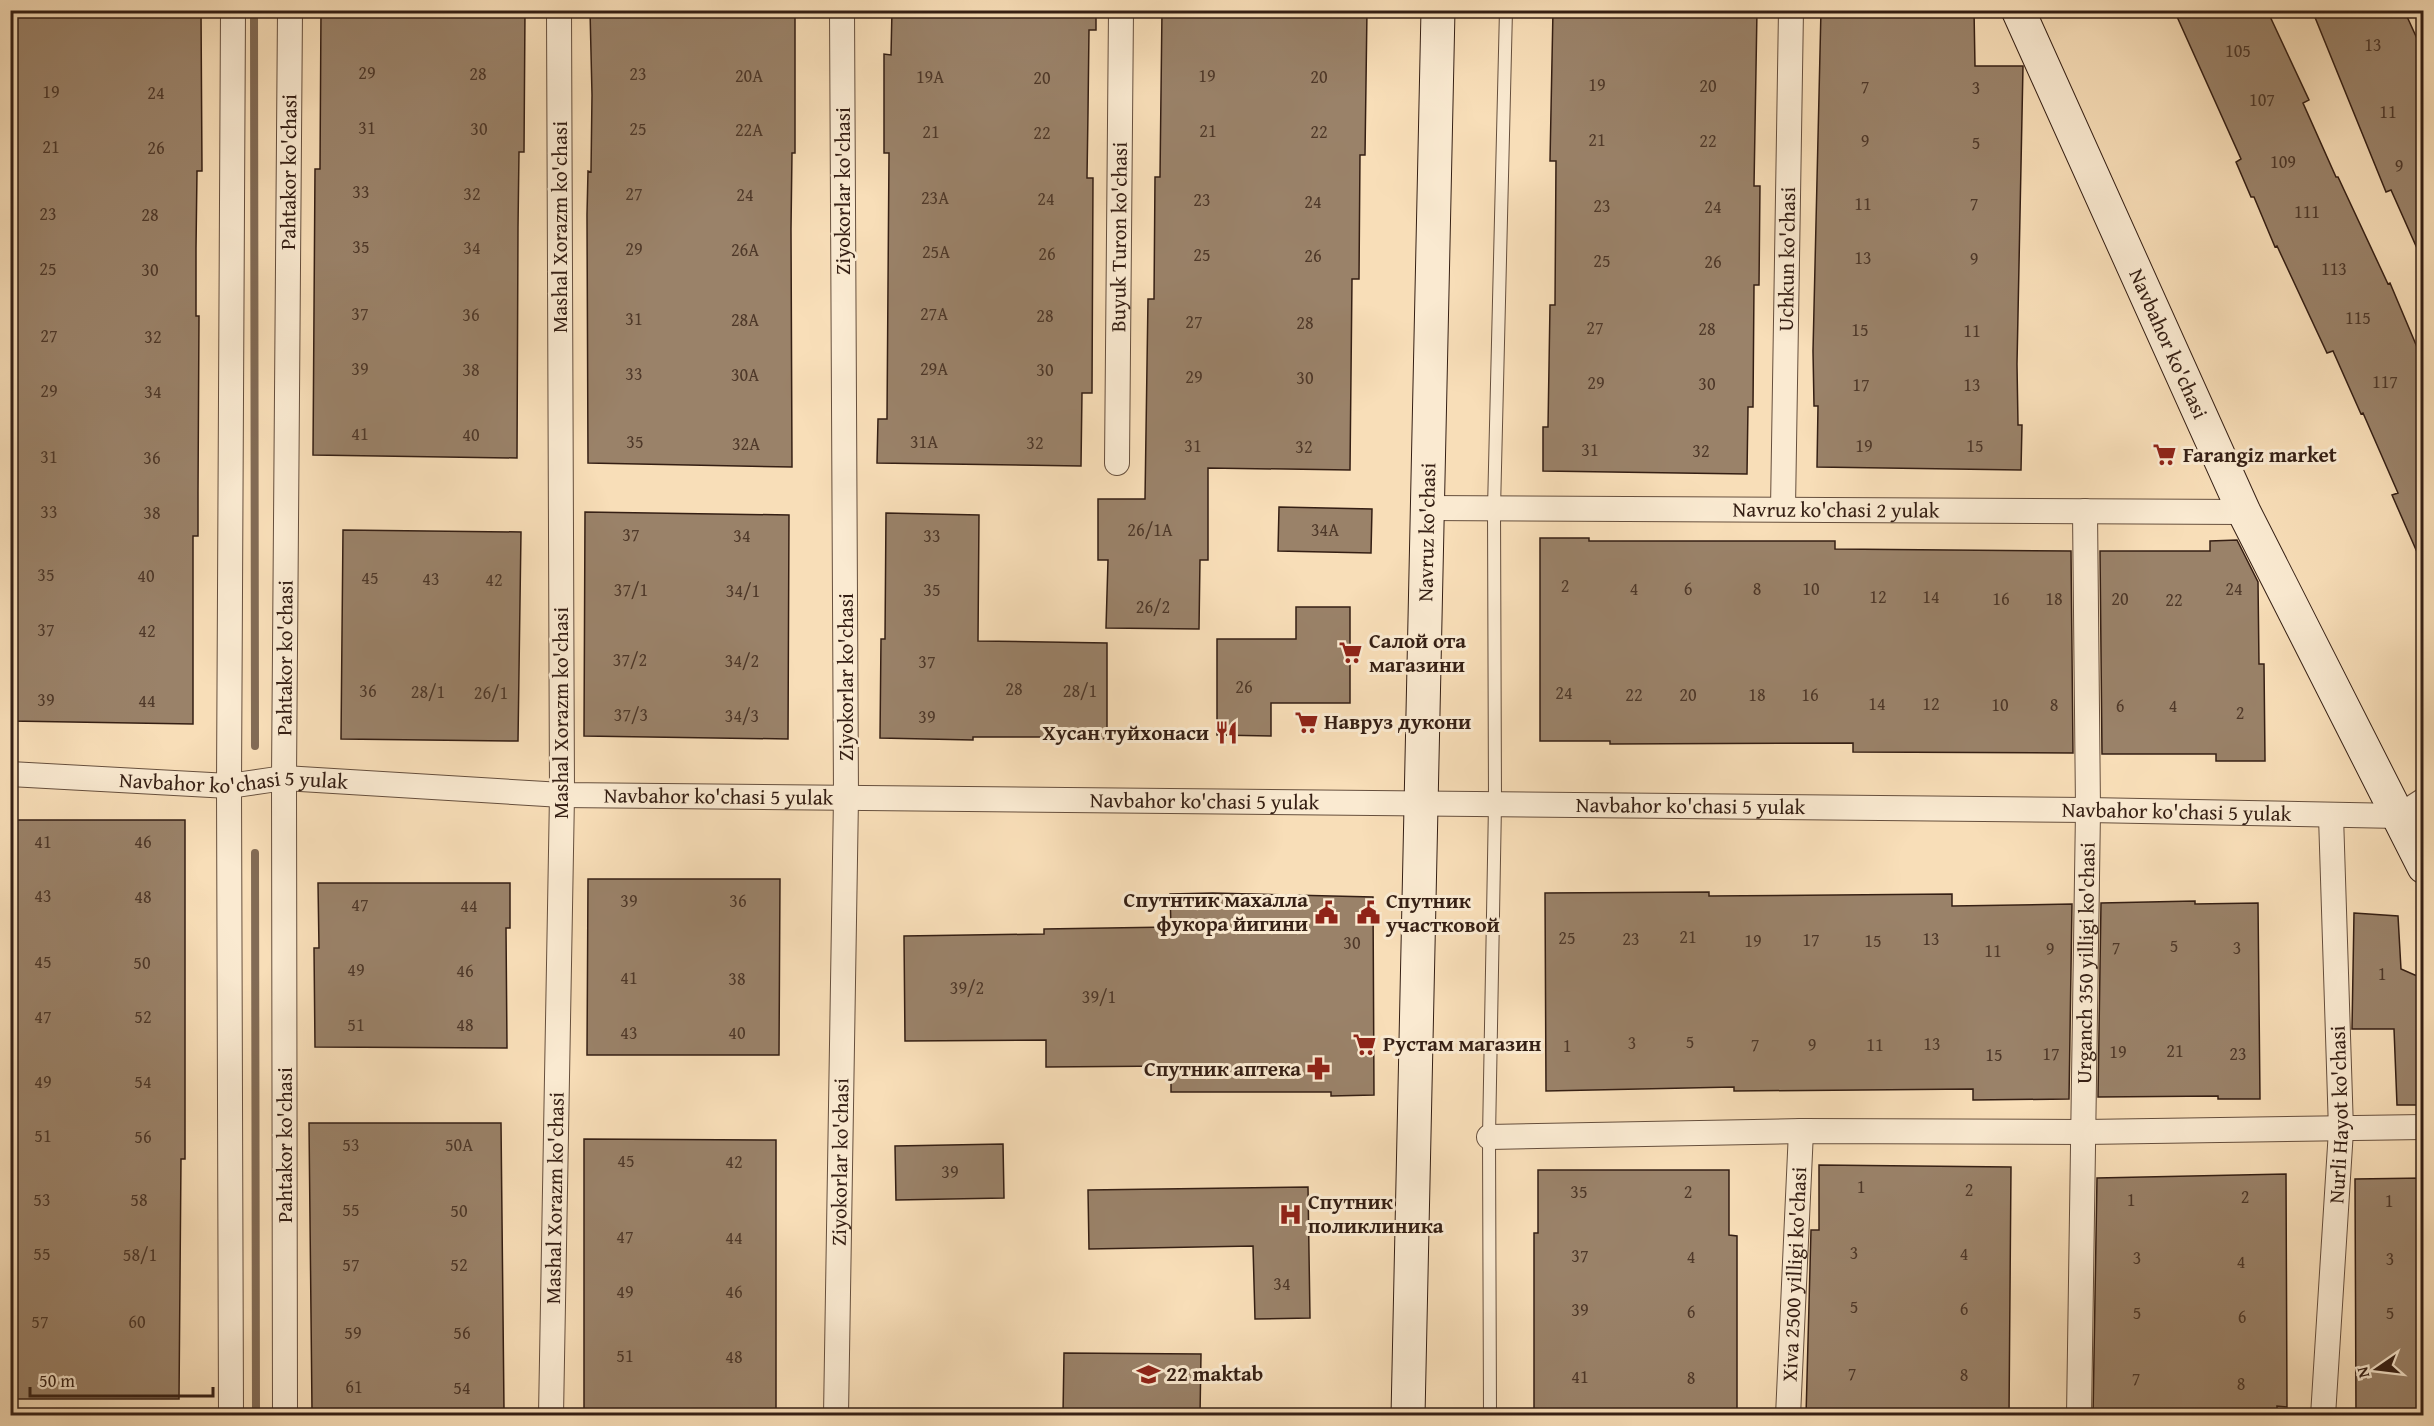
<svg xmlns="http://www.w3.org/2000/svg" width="2434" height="1426" viewBox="0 0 2434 1426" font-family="'Gentium Book Plus',serif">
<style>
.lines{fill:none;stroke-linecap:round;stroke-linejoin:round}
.stream{stroke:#826b55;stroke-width:8}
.building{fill:#9a8269;stroke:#351f14;stroke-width:1.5}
.lane-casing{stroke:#664f3d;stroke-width:14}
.street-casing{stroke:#664f3d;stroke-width:26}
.secondary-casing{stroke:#351f14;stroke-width:35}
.lane{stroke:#faead1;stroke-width:12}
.street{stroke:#faead1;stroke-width:24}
.secondary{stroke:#faead1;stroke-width:33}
.labels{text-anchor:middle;stroke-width:6;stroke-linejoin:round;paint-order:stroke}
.number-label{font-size:18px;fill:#4e3829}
.street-label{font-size:21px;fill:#351f14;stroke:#faead1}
.poi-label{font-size:21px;font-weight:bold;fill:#351f14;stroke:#faead1;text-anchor:start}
</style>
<rect width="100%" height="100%" fill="#f8deb8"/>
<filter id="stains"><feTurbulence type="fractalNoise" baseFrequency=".00333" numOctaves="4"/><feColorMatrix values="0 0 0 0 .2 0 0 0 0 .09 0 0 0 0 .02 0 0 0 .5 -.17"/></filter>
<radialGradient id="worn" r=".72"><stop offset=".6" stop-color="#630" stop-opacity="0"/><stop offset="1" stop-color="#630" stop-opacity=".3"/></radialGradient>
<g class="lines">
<path class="stream" d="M254,10L255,746
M255,853L256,1416"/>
</g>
<path class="building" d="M10,10H201L202,171H197L196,248V316H199L198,492V536H193V724L10,721Z
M321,10H525L524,152H519L518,227L517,458L313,455L315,169H320Z
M590,10H795V153H792L791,229L792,467L588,463L587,215L588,171L591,172L592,95Z
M892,10H1096V30H1089L1088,112L1087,178H1093L1092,393H1082L1081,466L877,463L878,419H887L889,153H884V54L891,55Z
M1162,10H1367L1365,155H1360L1359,279H1352L1350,470L1208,468V560H1200L1199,629L1106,628L1108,560H1098V499H1145L1148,299H1154L1155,177H1160Z
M1553,10H1757L1754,186H1760L1759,285H1754L1753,407H1748L1747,474L1543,471V427H1548L1550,305H1555L1556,161H1550Z
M1821,10H1974L1975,66H2023L2017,364L2018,425H2022L2021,470L1817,467L1818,406H1814L1813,351Z
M2174,10H2267L2309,100L2303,103L2336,177H2338L2388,284L2390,283L2417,347L2424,344V568L2392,495L2398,493L2363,413L2361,414L2333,351L2327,353L2277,246L2275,247L2254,197H2251L2236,162L2241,159Z
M2312,10H2404L2424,54V264L2391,190L2386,192Z
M1279,507L1372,509L1371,553L1278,551Z
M585,512L789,515L788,739L584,736Z
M886,513L979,515L978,641L1107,643V739L1053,737H973V740L880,738L881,639H885Z
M343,530L521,532L518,741L341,739Z
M1540,538H1589V541H1835V549L2071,551L2073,753L1853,752V743L1610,744V741H1540Z
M2237,540L2258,582L2259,664H2264L2265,761H2216V754H2102L2100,551H2210V541Z
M1296,607H1350V703H1271V736L1217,735V639H1296Z
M10,820H185V1159H181L179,1399H10Z
M588,879H780L779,1055H587Z
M318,883H510V928H506L507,1048L315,1047L314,948H319Z
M1709,892V896L1952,894V906L2072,904L2069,1099L1973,1100V1089L1734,1091V1087L1546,1091L1545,893Z
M1213,893L1373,897L1374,1095L1331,1096V1092H1171V1066L1046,1067V1040L905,1041L904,936L1044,934V929L1171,927L1170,894Z
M2195,901V904L2258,903L2260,1099H2218V1096L2098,1097L2101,903Z
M2354,913L2398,916L2401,969L2424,979V1105H2397L2394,1029H2352Z
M309,1123H501L504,1410H312Z
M584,1139L776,1140V1416H584Z
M1003,1144L1004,1198L896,1200L895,1146Z
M1819,1165L2011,1167L2009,1416H1806L1811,1230H1819Z
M1538,1170H1729V1235L1737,1236V1416H1534V1233H1538Z
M2286,1174L2287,1407L2277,1406V1416H2093L2097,1178Z
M2424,1178V1416H2356L2355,1179Z
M1308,1187L1310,1318L1255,1319L1253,1246L1089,1249L1088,1190Z
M1064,1353L1201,1354L1200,1415L1063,1414Z"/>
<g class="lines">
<defs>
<path id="lane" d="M1490,1416L1489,1137L1495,804L1494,509L1506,10"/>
<g id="street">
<path id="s1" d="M1117,463L1121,10"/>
<path id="s2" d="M1426,508L2244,512"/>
<path id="s3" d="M1783,508L1791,10"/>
<path id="s4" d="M10,774L229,786L284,778L562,795L2088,810L2399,816L2424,800"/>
<path d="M1489,1137L1801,1131L2084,1132L2424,1127"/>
<path d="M231,1416L229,786L233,10"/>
<path id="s5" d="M285,1416L284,778L290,10"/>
<path id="s6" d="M551,1416L562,795L559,10"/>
<path id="s7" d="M836,1416L846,797L842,10"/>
<path id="s8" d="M1788,1416L1801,1131"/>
<path id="s9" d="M2079,1416L2088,810L2085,511"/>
<path id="s10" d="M2323,1416L2341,1130L2331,816"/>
</g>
<g id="secondary">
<path id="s11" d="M2018,10L2244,512L2424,867"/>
<path id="s12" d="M1408,1416L1438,10"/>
</g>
</defs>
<use href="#lane" class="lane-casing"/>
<use href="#street" class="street-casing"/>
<use href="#secondary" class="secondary-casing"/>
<use href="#lane" class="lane"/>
<use href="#street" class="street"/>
<use href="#secondary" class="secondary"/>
</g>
<defs>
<symbol id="supermarket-bare" viewBox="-9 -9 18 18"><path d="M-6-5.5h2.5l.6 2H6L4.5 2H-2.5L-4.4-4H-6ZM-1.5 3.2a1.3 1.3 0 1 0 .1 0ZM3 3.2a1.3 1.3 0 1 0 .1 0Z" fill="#8f2418" stroke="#faead1" stroke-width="2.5" paint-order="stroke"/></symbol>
<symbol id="restaurant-bare" viewBox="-9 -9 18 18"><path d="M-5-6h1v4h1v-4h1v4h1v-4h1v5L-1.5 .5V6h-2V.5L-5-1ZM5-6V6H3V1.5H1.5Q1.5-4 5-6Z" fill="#8f2418" stroke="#faead1" stroke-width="2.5" paint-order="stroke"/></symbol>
<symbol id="civic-bare" viewBox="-9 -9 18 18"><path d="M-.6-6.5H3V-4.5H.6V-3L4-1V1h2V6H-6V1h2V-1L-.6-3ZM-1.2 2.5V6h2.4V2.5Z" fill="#8f2418" stroke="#faead1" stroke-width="2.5" paint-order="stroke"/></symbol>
<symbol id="pharmacy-bare" viewBox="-9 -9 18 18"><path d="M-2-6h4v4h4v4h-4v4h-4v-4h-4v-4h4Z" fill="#8f2418" stroke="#faead1" stroke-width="2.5" paint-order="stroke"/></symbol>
<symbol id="hospital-bare" viewBox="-9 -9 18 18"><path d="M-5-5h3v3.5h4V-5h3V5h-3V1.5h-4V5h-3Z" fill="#8f2418" stroke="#faead1" stroke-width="2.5" paint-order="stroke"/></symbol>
<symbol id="school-bare" viewBox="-9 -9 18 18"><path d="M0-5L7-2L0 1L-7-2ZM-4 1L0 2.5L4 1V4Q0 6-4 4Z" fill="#8f2418" stroke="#faead1" stroke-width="2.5" paint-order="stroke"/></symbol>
</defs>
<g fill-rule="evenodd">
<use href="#supermarket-bare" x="2148" y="438" width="33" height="33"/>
<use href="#supermarket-bare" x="1334" y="636" width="33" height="33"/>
<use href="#supermarket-bare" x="1290" y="706" width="33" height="33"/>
<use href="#restaurant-bare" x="1210" y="716" width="33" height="33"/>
<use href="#civic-bare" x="1310" y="896" width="33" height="33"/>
<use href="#civic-bare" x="1352" y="896" width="33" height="33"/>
<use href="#supermarket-bare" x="1348" y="1028" width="33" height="33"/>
<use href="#pharmacy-bare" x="1302" y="1052" width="33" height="33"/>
<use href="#hospital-bare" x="1274" y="1198" width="33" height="33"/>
<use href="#school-bare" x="1132" y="1358" width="33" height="33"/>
</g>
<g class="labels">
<g class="number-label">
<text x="2373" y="51">13</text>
<text x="2238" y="57">105</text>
<text x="367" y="79">29</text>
<text x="478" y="80">28</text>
<text x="638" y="80">23</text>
<text x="749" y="82">20A</text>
<text x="1207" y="82">19</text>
<text x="930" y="83">19A</text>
<text x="1319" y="83">20</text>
<text x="1042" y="84">20</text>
<text x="1597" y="91">19</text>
<text x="1708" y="92">20</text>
<text x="1865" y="93">7</text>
<text x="1976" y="94">3</text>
<text x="51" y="98">19</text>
<text x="156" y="99">24</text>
<text x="2262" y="106">107</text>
<text x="2388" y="118">11</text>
<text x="367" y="134">31</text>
<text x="479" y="135">30</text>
<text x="638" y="135">25</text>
<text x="749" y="136">22A</text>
<text x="1208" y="137">21</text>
<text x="931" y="138">21</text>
<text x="1319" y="138">22</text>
<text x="1042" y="139">22</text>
<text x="1597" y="146">21</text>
<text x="1708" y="147">22</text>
<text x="1865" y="147">9</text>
<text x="1976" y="149">5</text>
<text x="51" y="153">21</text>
<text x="156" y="154">26</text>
<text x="2283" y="168">109</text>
<text x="2399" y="172">9</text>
<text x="361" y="198">33</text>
<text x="472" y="200">32</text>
<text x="634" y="200">27</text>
<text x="745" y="201">24</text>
<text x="935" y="204">23A</text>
<text x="1046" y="205">24</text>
<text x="1202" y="206">23</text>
<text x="1313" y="208">24</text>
<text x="1863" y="210">11</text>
<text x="1974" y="210">7</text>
<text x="1602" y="212">23</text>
<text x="1713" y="213">24</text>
<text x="2307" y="218">111</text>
<text x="48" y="220">23</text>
<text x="150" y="221">28</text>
<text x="361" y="253">35</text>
<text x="472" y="254">34</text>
<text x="634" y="255">29</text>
<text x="745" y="256">26A</text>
<text x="936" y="258">25A</text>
<text x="1047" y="260">26</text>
<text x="1202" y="261">25</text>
<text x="1313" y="262">26</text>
<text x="1863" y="264">13</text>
<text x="1974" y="265">9</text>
<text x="1602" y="267">25</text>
<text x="1713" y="268">26</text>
<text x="48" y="275">25</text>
<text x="2334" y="275">113</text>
<text x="150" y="276">30</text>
<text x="360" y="320">37</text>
<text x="934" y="320">27A</text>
<text x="471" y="321">36</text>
<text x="1045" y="322">28</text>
<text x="2358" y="324">115</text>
<text x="634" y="325">31</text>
<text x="745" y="326">28A</text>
<text x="1194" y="328">27</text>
<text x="1305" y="329">28</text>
<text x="1595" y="334">27</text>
<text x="1707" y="335">28</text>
<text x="1860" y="336">15</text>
<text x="1972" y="337">11</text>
<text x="49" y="342">27</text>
<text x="153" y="343">32</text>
<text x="360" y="375">39</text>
<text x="934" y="375">29A</text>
<text x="471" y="376">38</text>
<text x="1045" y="376">30</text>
<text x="634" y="380">33</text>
<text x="745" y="381">30A</text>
<text x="1194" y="383">29</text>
<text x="1305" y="384">30</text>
<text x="2385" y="388">117</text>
<text x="1596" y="389">29</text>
<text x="1707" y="390">30</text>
<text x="1861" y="391">17</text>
<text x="1972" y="391">13</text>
<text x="49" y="397">29</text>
<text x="153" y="398">34</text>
<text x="360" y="440">41</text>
<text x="471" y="441">40</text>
<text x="635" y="448">35</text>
<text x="924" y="448">31A</text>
<text x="1035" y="449">32</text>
<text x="746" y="450">32А</text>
<text x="1193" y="452">31</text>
<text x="1864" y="452">19</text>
<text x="1975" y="452">15</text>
<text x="1304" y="453">32</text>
<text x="1590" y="456">31</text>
<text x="1701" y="457">32</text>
<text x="49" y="463">31</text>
<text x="152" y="464">36</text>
<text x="49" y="518">33</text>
<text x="152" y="519">38</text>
<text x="1150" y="536">26/1A</text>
<text x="1325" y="536">34A</text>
<text x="631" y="541">37</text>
<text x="742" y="542">34</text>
<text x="932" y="542">33</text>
<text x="46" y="581">35</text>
<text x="146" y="582">40</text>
<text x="370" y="584">45</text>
<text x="431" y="585">43</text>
<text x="494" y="586">42</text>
<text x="1565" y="592">2</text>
<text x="1634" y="595">4</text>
<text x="1688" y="595">6</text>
<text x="1757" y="595">8</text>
<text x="1811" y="595">10</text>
<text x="2234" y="595">24</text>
<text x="631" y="596">37/1</text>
<text x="932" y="596">35</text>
<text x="743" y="597">34/1</text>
<text x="1878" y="603">12</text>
<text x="1931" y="603">14</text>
<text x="2001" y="605">16</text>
<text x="2054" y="605">18</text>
<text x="2120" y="605">20</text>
<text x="2174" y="606">22</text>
<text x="1153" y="613">26/2</text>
<text x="46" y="636">37</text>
<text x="147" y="637">42</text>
<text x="630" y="666">37/2</text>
<text x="742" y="667">34/2</text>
<text x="927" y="668">37</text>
<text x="1244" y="693">26</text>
<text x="1014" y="695">28</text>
<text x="368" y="697">36</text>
<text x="1080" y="697">28/1</text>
<text x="428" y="698">28/1</text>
<text x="491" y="699">26/1</text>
<text x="1564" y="699">24</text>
<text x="1634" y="701">22</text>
<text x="1688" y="701">20</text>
<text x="1757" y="701">18</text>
<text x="1810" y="701">16</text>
<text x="46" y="706">39</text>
<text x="147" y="707">44</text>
<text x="1877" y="710">14</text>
<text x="1931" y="710">12</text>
<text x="2000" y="711">10</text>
<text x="2054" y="711">8</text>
<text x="2120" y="712">6</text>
<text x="2173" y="712">4</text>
<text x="2240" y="719">2</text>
<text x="631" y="721">37/3</text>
<text x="742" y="722">34/3</text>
<text x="927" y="723">39</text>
<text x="43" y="848">41</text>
<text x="143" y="848">46</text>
<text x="43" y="902">43</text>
<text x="143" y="903">48</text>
<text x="629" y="907">39</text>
<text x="738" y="907">36</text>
<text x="360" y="911">47</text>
<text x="469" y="912">44</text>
<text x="1688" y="943">21</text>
<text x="1567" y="944">25</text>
<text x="1631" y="945">23</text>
<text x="1931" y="945">13</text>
<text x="1811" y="946">17</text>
<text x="1753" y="947">19</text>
<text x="1873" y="947">15</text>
<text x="1352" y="949">30</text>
<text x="2174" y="952">5</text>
<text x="2116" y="954">7</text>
<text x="2237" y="954">3</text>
<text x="2050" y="955">9</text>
<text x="1993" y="957">11</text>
<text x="43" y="968">45</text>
<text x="142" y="969">50</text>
<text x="356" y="976">49</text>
<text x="465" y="977">46</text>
<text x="2382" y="980">1</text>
<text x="629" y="984">41</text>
<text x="737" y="985">38</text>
<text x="967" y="994">39/2</text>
<text x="1099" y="1003">39/1</text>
<text x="43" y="1023">47</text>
<text x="143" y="1023">52</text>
<text x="356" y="1031">51</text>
<text x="465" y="1031">48</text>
<text x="629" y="1039">43</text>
<text x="737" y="1039">40</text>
<text x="1690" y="1048">5</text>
<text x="1632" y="1049">3</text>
<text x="1932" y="1050">13</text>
<text x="1755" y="1051">7</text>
<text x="1812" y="1051">9</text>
<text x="1875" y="1051">11</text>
<text x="1567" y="1052">1</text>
<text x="2175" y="1057">21</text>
<text x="2118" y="1058">19</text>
<text x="2051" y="1060">17</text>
<text x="2238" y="1060">23</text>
<text x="1994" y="1061">15</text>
<text x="43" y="1088">49</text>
<text x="143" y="1088">54</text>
<text x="43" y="1142">51</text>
<text x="143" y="1143">56</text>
<text x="351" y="1151">53</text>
<text x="459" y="1151">50А</text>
<text x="626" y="1167">45</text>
<text x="734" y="1168">42</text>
<text x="950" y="1178">39</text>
<text x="1861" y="1193">1</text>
<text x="1969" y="1196">2</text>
<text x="1579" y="1198">35</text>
<text x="1688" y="1198">2</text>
<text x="2245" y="1203">2</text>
<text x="42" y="1206">53</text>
<text x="139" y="1206">58</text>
<text x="2131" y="1206">1</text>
<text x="2389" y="1207">1</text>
<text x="351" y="1216">55</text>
<text x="459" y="1217">50</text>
<text x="625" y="1243">47</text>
<text x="734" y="1244">44</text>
<text x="1854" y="1259">3</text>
<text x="42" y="1260">55</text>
<text x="1964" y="1260">4</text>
<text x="140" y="1261">58/1</text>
<text x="1580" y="1262">37</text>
<text x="1691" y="1263">4</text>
<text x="2137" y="1264">3</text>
<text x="2390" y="1265">3</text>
<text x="2241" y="1268">4</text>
<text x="351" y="1271">57</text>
<text x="459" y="1271">52</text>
<text x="1282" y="1290">34</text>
<text x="625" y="1298">49</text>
<text x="734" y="1298">46</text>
<text x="1854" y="1313">5</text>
<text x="1964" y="1315">6</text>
<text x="1580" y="1316">39</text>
<text x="1691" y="1318">6</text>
<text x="2137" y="1319">5</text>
<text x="2390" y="1319">5</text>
<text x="2242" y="1323">6</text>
<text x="40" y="1328">57</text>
<text x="137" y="1328">60</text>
<text x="353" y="1339">59</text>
<text x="462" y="1339">56</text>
<text x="625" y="1362">51</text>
<text x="734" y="1363">48</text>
<text x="1852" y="1380">7</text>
<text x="1964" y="1381">8</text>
<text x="1580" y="1383">41</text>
<text x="1691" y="1384">8</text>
<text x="2136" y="1385">7</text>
<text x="2241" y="1390">8</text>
<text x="354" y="1393">61</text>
<text x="462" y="1394">54</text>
</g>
<g class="street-label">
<text dy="7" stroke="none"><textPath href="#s5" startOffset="1244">Pahtakor ko'chasi</textPath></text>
<text transform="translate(843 191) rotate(-90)" y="7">Ziyokorlar ko'chasi</text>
<text transform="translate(560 227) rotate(-90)" y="7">Mashal Xorazm ko'chasi</text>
<text dy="7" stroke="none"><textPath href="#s1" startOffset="226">Buyuk Turon ko'chasi</textPath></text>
<text dy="7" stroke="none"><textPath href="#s3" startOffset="249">Uchkun ko'chasi</textPath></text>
<text dy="7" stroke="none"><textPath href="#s11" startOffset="366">Navbahor ko'chasi</textPath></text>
<text dy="7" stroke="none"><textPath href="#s2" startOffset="410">Navruz ko'chasi 2 yulak</textPath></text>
<text dy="7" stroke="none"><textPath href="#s12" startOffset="884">Navruz ko'chasi</textPath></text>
<text dy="7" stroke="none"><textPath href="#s5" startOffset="758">Pahtakor ko'chasi</textPath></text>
<text transform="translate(846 677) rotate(-90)" y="7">Ziyokorlar ko'chasi</text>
<text transform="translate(561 713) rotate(-90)" y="7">Mashal Xorazm ko'chasi</text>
<text dy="7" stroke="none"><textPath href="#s4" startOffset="224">Navbahor ko'chasi 5 yulak</textPath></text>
<text dy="7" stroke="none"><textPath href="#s4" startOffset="710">Navbahor ko'chasi 5 yulak</textPath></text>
<text dy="7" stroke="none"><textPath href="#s4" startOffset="1196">Navbahor ko'chasi 5 yulak</textPath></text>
<text dy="7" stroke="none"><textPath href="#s4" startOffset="1682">Navbahor ko'chasi 5 yulak</textPath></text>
<text dy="7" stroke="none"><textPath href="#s4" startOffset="2168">Navbahor ko'chasi 5 yulak</textPath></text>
<text dy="7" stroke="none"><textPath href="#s9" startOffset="453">Urganch 350 yilligi ko'chasi</textPath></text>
<text dy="7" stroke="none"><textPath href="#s10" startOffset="302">Nurli Hayot ko'chasi</textPath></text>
<text transform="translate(285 1145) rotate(-90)" y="7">Pahtakor ko'chasi</text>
<text dy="7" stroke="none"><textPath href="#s7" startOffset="254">Ziyokorlar ko'chasi</textPath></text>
<text dy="7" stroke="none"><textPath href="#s6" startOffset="218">Mashal Xorazm ko'chasi</textPath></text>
<text dy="7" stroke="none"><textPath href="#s8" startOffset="142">Xiva 2500 yilligi ko'chasi</textPath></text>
</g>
<g class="poi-label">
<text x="2183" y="462">Farangiz market</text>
<text x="1369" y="648">Салой ота<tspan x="1369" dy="24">магазини</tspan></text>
<text x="1324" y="729">Навруз дукони</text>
<text x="1209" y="740" text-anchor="end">Хусан туйхонаси</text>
<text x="1308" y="907" text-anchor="end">Спутнтик махалла<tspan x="1308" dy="24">фукора йигини</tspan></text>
<text x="1386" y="908">Спутник<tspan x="1386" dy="24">участковой</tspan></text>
<text x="1383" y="1051">Рустам магазин</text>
<text x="1301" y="1076" text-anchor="end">Спутник аптека</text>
<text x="1308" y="1209">Спутник<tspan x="1308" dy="24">поликлиника</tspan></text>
<text x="1166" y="1381">22 maktab</text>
</g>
</g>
<rect width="2434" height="1426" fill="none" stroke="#f8deb8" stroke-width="36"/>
<rect x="12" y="12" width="2410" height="1402" fill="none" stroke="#351f14" stroke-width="3"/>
<rect x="18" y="18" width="2398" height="1390" fill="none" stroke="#351f14" stroke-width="1.5"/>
<g transform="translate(2377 1369) rotate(256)" stroke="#faead1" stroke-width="4.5" paint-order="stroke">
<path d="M0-4.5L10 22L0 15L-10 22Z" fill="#351f14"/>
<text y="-9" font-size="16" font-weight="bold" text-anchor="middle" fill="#351f14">N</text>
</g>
<path d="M30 1387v9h183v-9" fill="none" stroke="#351f14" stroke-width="3"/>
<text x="39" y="1387" font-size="18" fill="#351f14" stroke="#faead1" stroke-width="4.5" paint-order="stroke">50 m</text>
<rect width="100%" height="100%" filter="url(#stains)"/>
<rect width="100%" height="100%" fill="url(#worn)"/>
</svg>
